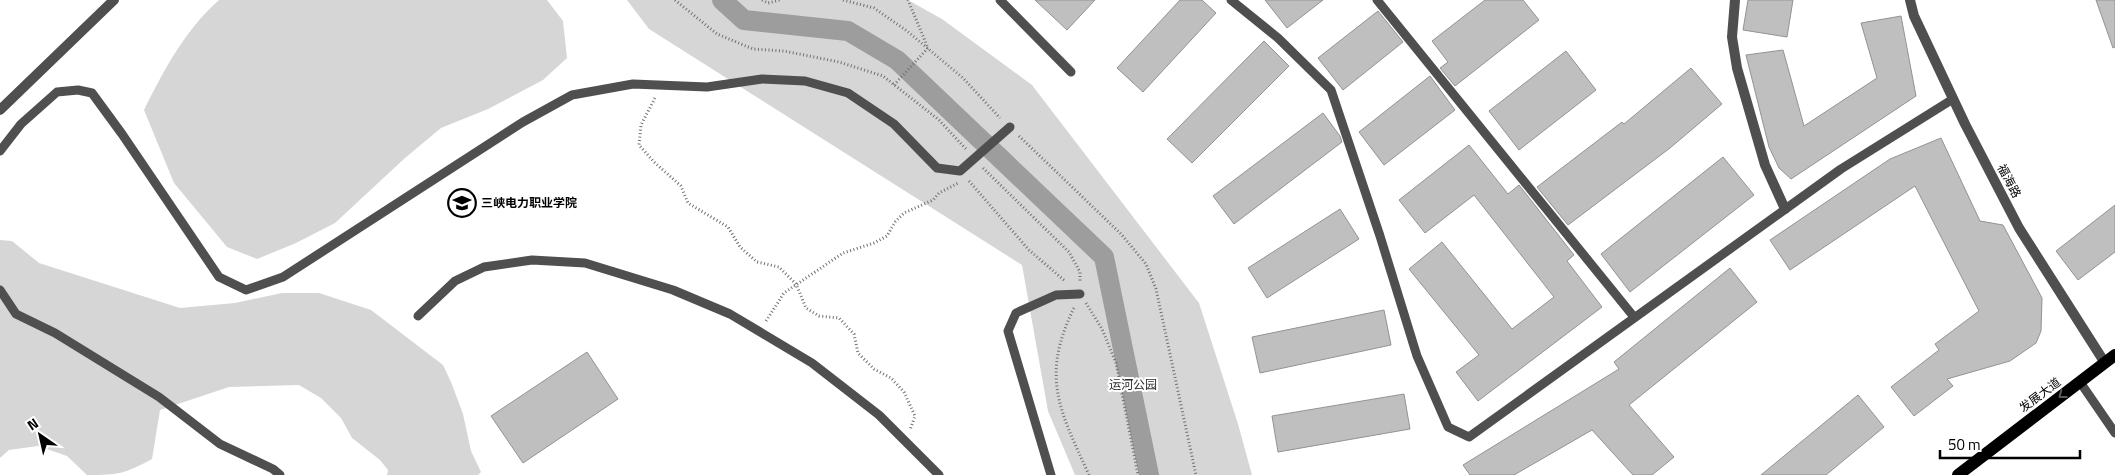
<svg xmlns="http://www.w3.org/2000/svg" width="2115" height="475" viewBox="0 0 2115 475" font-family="'Titillium Web','Noto Sans SC',sans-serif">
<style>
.green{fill:#d6d6d6}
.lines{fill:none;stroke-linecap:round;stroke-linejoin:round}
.canal{stroke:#9d9d9d;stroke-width:20}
.building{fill:#bfbfbf;stroke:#939393}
.path{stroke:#717171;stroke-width:3;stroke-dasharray:1 2.5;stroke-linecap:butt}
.lane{stroke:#4f4f4f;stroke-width:9}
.street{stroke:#4f4f4f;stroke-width:10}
.primary{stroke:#000;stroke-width:12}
.oneway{stroke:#595959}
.labels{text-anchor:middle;stroke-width:4;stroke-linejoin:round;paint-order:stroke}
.street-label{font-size:12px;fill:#000;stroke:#fff}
.poi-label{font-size:12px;font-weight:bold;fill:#000;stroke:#fff;text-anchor:start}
.park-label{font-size:12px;fill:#2d2d2d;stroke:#fff}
</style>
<rect width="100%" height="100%" fill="#fff"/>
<path class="green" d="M219,0H547L563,21L567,58L543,80L488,109L441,128L405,158L335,223L296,243L257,259L227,247L174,183L144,110C164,70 185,30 219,0Z
M627,0H908L942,19L1032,85L1199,303L1238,424L1252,475H1075L1048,411L1022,265L649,29Z
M0,240L12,241L39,263L180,308L235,303L282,293H319L371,310L443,365L451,382L463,414L471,451L481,472L478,475H387L388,470L380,460L352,438L341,418L321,398L299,385L229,387L160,410L152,459C124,474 119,475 87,475L67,456L38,446L9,450L0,458Z"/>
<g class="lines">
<path class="canal" d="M722,0L744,20L848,31L897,60L1104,257L1149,475"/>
</g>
<path class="building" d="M1035,0H1095L1067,30Z
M1180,0H1202L1216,13L1143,92L1117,68Z
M1265,0H1323L1287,28Z
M1485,0H1523L1539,20L1455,86L1440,68L1448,62L1432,41Z
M1748,0H1793L1787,37L1743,30Z
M2096,0H2115V47L2113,48Z
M1378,11L1403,42L1343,90L1318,58Z
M1901,16L1916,96L1791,179L1779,168L1769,147L1746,55L1783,50L1804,126L1877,78L1861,23Z
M1264,41L1289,66L1192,163L1167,139Z
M1566,51L1596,90L1519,150L1489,111Z
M1691,68L1722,104L1670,148L1568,225L1537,187L1622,122L1624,124Z
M1430,76L1455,110L1384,165L1359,132Z
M1323,113L1340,136L1342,142L1234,224L1213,196Z
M1941,138L1980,221L2003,225L2042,298L2041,331L2036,343L2010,361L1947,379L1953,386L1914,416L1891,387L1939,350L1935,344L1979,311L1915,186L1790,270L1770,240L1890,159Z
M1469,145L1508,194L1519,185L1574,255L1567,261L1602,307L1478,401L1456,372L1479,355L1409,269L1442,242L1512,329L1554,297L1474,195L1425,233L1399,200Z
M1723,157L1754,195L1630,292L1601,254Z
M2115,205V252L2078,280L2056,251Z
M1340,209L1359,239L1267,298L1248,268Z
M1730,268L1757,302L1629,405L1674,457L1652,475H1633L1592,430L1514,475H1470L1463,465L1619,369L1614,362Z
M1384,310L1391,345L1260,373L1252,337Z
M587,352L618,399L523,463L491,416Z
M1404,394L1410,429L1278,452L1272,416Z
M1858,395L1884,427L1826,475H1761Z"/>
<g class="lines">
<path class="path" d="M675,0L717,34L753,49L784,51L839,62L883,76L939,120L966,149
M762,0L768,3L780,0
M843,0L874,8L907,31L963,78L1000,118
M894,85L928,48L908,0
M655,98L641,125L639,145L654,162L681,186L688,203L728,227L740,247L757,262L779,267L796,284L806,308L819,316L839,318L854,334L858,353L874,369L891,378L904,392L915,416L910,430
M1019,136L1121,234L1146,264L1156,289L1196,475
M983,168L1069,252L1080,272V281
M969,181L1029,250L1065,281
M1086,303L1102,329L1116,363L1138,475
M1074,308C1040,377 1060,411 1089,475
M766,321L784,293L843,253L874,243L887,236L895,222L904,213L933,200L939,193L958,183"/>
<path class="lane" d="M1000,0L1071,72
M1231,0L1278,38L1331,90L1380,236L1417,356L1448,427L1469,437L1841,169L1953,99
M1377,0L1634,317
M0,151L21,124L57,92L78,90L92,93L122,134L219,277L246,290L283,277L523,122L572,95L633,84L707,87L762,79L805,81L848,93L894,124L937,168L960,171L1010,127
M0,290L16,314L55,333L159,397L220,444L273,469L280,475
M418,316L455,281L484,267L532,260L585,263L673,290L730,314L812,363L879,415L939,475
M2080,382L2115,433
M1051,475L1008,331L1016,313L1056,295L1080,294"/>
<path class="street" d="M1735,0L1732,37L1737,68L1765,165L1785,209
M1910,0L1914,16L1965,124L2019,228L2105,363
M0,110L114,0"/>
<path class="primary" d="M1958,475L2115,355"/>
</g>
<defs><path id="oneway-chevron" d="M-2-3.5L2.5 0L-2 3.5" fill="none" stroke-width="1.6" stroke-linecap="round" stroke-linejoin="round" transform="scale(1.25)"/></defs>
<use class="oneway" href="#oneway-chevron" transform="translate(2062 395) rotate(143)"/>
<defs>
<symbol id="university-ring" viewBox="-11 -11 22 22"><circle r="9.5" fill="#fff" stroke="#000" stroke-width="1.5"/><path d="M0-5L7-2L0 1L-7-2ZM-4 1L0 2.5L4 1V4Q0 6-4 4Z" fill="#000"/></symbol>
</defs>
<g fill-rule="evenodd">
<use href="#university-ring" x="446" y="187" width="32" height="32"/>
</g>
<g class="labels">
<g class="street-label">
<text transform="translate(2009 181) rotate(62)" y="4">福海路</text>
<text transform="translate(2040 395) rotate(-37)" y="4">发展大道</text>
</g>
<g class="poi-label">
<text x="481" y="207">三峡电力职业学院</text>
</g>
<g class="park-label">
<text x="1133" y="389">运河公园</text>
</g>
</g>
<g transform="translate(40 435) rotate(326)" stroke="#ffffff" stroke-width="4" paint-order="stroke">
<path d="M0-4L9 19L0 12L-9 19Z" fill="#000000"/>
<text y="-8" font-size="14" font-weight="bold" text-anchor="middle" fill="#000000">N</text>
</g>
<path d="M1940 450v8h140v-8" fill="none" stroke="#000000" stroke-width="2.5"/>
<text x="1948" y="450" font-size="15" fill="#000000" stroke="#ffffff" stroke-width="4" paint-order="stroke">50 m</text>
</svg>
